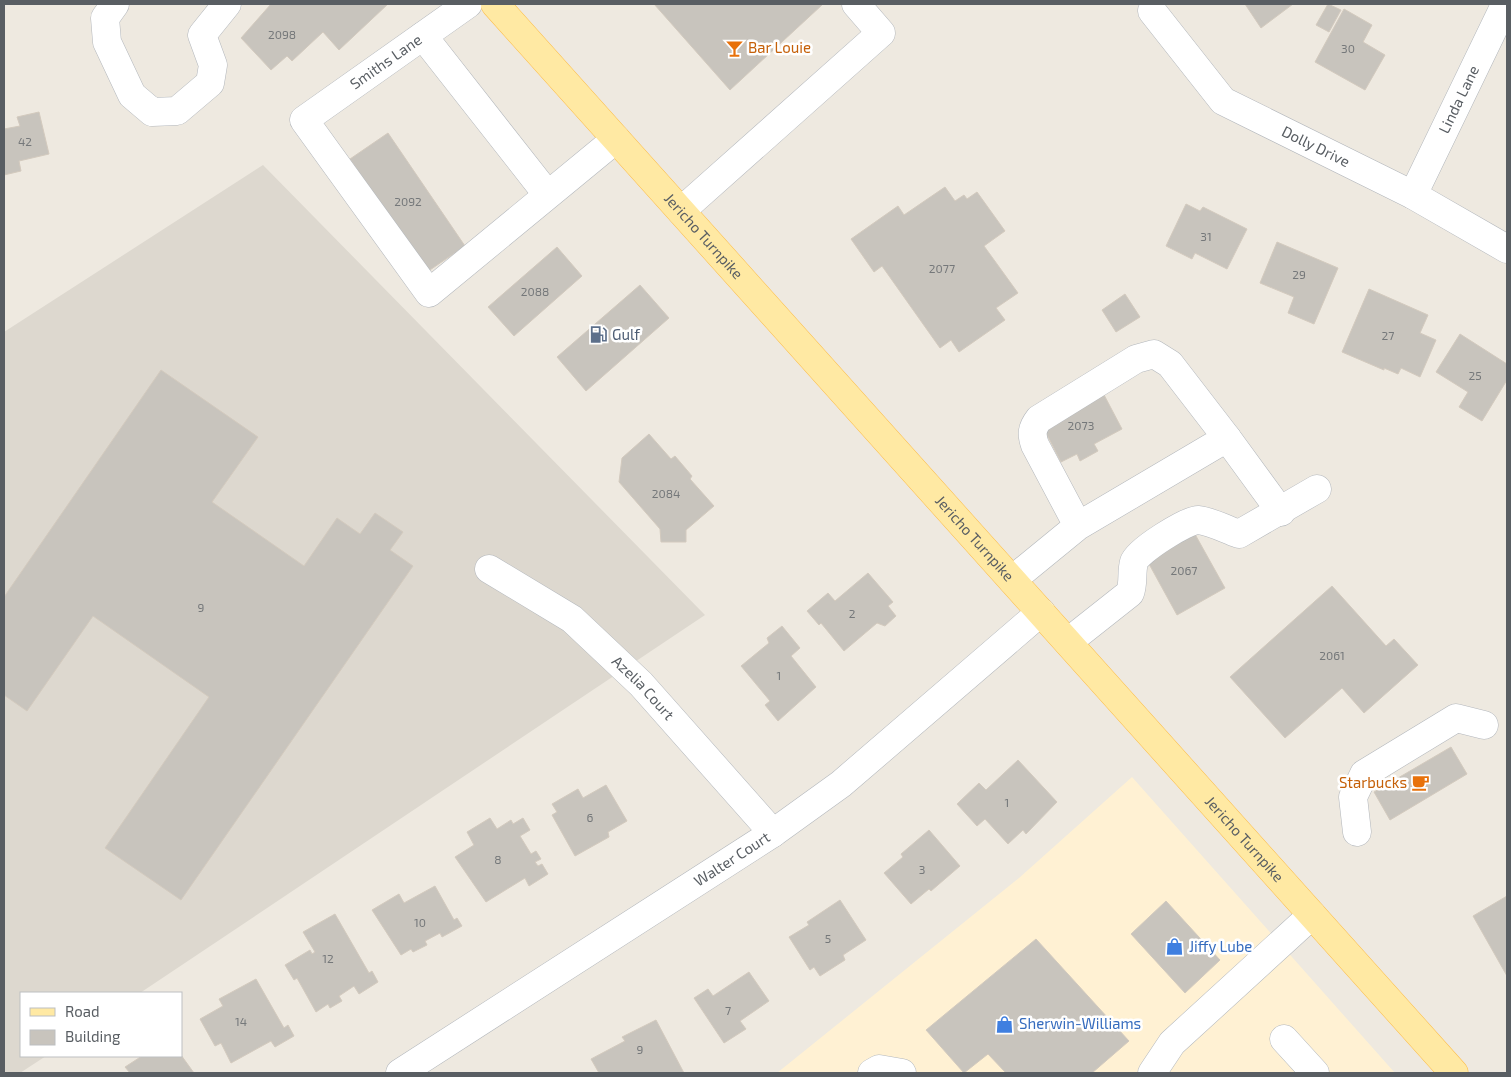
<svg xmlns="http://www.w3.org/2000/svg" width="1511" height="1077" viewBox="0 0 1511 1077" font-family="'Exo 2',sans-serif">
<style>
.commercial{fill:#fff1d3}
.education{fill:#ddd8cf}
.building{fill:#c8c4bd;stroke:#d3cabe}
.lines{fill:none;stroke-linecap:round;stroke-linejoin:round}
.minor-casing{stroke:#b3b7bc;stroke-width:29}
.major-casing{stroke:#fdbd49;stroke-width:29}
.minor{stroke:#fff;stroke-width:28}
.major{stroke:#ffe9a3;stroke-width:28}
.labels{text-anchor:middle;stroke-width:5;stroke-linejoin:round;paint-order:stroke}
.number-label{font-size:12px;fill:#75787a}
.food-label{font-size:15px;fill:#c56008;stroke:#fff;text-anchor:start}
.street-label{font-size:15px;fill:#595e63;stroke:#fff}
.service-label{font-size:15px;fill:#4e5e75;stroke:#fff;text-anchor:start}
.shop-label{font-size:15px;fill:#366cbe;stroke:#fff;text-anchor:start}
</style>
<rect width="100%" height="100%" fill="#eee9e0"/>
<path class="commercial" d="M1132,777L1395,1073H777L1019,878Z"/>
<path class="education" d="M263,165L705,615L140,993H21V1056H46L20,1073H4V332Z"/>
<path class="building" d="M271,4H388L339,50L323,32L292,61L287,56L271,70L241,38Z
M654,4H821L822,5L730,90Z
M1245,4H1293L1261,28Z
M1328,4L1341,10L1329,32L1316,25Z
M1344,9L1372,25L1363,42L1385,55L1365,90L1315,62Z
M39,112L49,154L19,161L21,171L4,175V129L20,126L17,117Z
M388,133L465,246L427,272L350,159Z
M945,187L955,201L964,195L967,199L977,192L1005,231L984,246L1018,293L996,308L1005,320L959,352L951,340L940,348L882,266L874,272L851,239L898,206L904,215Z
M1186,204L1200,211L1203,207L1247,229L1227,269L1195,253L1192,259L1166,246Z
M1277,242L1338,268L1314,324L1288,313L1294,297L1260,283Z
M557,247L582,276L514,336L488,307Z
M640,285L669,318L586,391L557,357Z
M1369,289L1428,315L1420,333L1436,340L1420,377L1401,368L1398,374L1384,368V370L1342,352Z
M1125,294L1140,317L1116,332L1102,310Z
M1460,334L1507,364V380L1482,421L1459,407L1468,392L1436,372Z
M161,370L258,437L212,502L304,566L337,518L360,534L375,513L403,532L390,550L413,566L181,900L105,848L209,697L93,616L27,711L4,695V597Z
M1102,391L1122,429L1094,444L1098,451L1080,461L1077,454L1061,462L1041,423Z
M649,434L671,459L675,456L692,476L690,479L714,506L686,530V542H661L660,529L619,482L622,458Z
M1191,527L1225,588L1177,615L1143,553Z
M868,573L893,602L888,606L896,616L885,626L877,623L844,651L821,623L819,625L807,611L828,593L835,601Z
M1332,586L1386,646L1394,639L1418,665L1364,713L1342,688L1285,738L1230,677Z
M782,626L800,648L791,656L816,687L778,721L765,705L770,701L741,666L769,643L767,638Z
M1451,747L1467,774L1390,820L1374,792Z
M1018,760L1057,802L1026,834L1023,830L1008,844L985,819L977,826L957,804L979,783L986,790Z
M606,785L627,821L608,832L609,837L575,856L552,815L557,812L552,804L578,789L583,798Z
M490,818L497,829L511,820L513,824L523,818L530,830L520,836L531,854L536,851L541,859L535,862L538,866L542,864L548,874L529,886L525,878L486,902L455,857L474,845L467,832Z
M929,830L960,866L931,891L929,889L911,904L884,873L903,857L901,854Z
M435,886L454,920L457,918L462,926L442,937L440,933L425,941L427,945L413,952L411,949L401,955L372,910L399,894L404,903Z
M1507,896V976L1473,916Z
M840,900L866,940L843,955L845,960L820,976L814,967L810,970L789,937L809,925L807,922Z
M1166,901L1220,960L1185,993L1131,934Z
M335,914L369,973L372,971L378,982L359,994L354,986L339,996L342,1001L330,1008L328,1004L316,1012L297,978L294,980L285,965L310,950L312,954L315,952L303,932Z
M1036,939L1129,1041L1092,1073H1006L988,1054L964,1073L926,1030Z
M749,972L769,1001L740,1021L746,1029L724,1043L694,998L708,989L713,996Z
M256,979L284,1028L288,1025L294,1036L275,1047L271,1041L231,1063L221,1043L215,1046L200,1019L223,1006L219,999Z
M656,1020L684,1073H599L591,1059L625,1041L622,1037Z
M181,1055L194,1073H130L125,1067L142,1056Z"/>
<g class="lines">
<defs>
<g id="minor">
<path d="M115,4L105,18L107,42L132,95L152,112L177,111L210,83L213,65L202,35L227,4"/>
<path d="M468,4L304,120L429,293L616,139"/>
<path id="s1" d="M1152,11L1223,101L1413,195L1507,249"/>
<path d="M423,36L547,194"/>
<path id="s2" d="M1413,195L1503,9L1507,5"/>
<path d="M681,211L881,33L856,4"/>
<path d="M1227,438L1281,512"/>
<path id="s3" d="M489,569L572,619L641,684L773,833"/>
<path d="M1012,580L1078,526L1227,438L1170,364L1154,354L1136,359L1039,419C1032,428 1031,434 1035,445L1078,526"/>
<path d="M1068,642L1130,593C1134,582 1131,573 1134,562C1137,551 1187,520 1198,520C1211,521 1227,530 1239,534L1317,489"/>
<path d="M1357,832L1353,797L1364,774L1456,718L1484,725"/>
<path d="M1284,1039L1315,1073"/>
<path id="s4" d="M400,1073L773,833L841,784L1041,612"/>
<path d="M872,1073L879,1069L902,1073"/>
<path d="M1152,1073L1172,1043L1312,915"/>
</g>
<g id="major">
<path id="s5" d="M495,4L1454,1073"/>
</g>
</defs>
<use href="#minor" class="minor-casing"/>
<use href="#major" class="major-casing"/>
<use href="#minor" class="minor"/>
<use href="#major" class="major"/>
</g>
<defs>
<symbol id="bar-bare" viewBox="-9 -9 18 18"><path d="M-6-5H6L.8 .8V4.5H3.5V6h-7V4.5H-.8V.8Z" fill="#e8710a" stroke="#fff" stroke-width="2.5" paint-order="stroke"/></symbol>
<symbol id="fuel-bare" viewBox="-9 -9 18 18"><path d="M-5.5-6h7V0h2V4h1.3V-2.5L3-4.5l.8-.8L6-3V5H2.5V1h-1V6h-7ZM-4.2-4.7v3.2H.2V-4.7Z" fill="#5c6f8a" stroke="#fff" stroke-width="2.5" paint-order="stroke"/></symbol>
<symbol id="cafe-bare" viewBox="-9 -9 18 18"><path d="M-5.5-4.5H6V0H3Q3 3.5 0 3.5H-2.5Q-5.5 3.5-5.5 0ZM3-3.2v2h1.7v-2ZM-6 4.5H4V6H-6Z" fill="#e8710a" stroke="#fff" stroke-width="2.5" paint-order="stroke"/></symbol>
<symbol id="shop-bare" viewBox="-9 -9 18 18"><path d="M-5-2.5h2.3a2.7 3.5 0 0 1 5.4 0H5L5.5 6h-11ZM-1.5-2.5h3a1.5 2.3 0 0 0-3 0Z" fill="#3f7fe0" stroke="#fff" stroke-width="2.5" paint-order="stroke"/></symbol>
</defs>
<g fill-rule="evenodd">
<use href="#bar-bare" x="722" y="36" width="25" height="25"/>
<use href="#fuel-bare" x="586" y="322" width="25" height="25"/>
<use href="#cafe-bare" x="1408" y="770" width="25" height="25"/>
<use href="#shop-bare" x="1162" y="934" width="25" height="25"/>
<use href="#shop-bare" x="992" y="1012" width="25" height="25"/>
</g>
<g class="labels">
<g class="number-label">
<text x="282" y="39">2098</text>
<text x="1348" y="53">30</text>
<text x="25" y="146">42</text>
<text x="408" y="206">2092</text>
<text x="1206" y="241">31</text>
<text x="942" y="273">2077</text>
<text x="1299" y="279">29</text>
<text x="535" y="296">2088</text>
<text x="1388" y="340">27</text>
<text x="1475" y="380">25</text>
<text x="1081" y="430">2073</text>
<text x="666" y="498">2084</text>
<text x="1184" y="575">2067</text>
<text x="201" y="612">9</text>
<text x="852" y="618">2</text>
<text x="1332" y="660">2061</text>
<text x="779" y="680">1</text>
<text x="1007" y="807">1</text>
<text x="590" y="822">6</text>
<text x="498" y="864">8</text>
<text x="922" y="874">3</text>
<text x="420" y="927">10</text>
<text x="828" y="943">5</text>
<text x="328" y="963">12</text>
<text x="728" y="1015">7</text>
<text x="241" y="1026">14</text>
<text x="640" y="1054">9</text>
</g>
<g class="food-label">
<text x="748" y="53">Bar Louie</text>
<text x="1407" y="788" text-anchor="end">Starbucks</text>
</g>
<g class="street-label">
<text transform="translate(386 62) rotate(-35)" y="5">Smiths Lane</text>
<text dy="5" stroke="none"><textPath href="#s2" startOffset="106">Linda Lane</textPath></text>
<text dy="5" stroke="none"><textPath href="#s1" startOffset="218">Dolly Drive</textPath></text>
<text dy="5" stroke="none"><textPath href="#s5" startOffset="312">Jericho Turnpike</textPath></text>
<text dy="5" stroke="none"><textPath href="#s5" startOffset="718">Jericho Turnpike</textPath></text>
<text dy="5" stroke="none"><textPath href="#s3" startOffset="196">Azelia Court</textPath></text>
<text dy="5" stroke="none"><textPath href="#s5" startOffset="1122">Jericho Turnpike</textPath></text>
<text dy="5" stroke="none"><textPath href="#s4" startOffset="395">Walter Court</textPath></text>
</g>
<g class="service-label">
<text x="612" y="340">Gulf</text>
</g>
<g class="shop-label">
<text x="1189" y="952">Jiffy Lube</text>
<text x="1019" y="1029">Sherwin-Williams</text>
</g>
</g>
<rect width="1511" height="1077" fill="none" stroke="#595e63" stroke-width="10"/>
<rect x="20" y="992" width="162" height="65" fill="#ffffff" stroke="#bdbfc1"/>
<rect x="30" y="1008" width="25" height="8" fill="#ffe9a3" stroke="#bdbfc1"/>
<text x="65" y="1017" font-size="15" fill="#595e63">Road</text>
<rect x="30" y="1030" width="25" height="15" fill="#c8c4bd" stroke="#bdbfc1"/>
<text x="65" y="1042" font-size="15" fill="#595e63">Building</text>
</svg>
